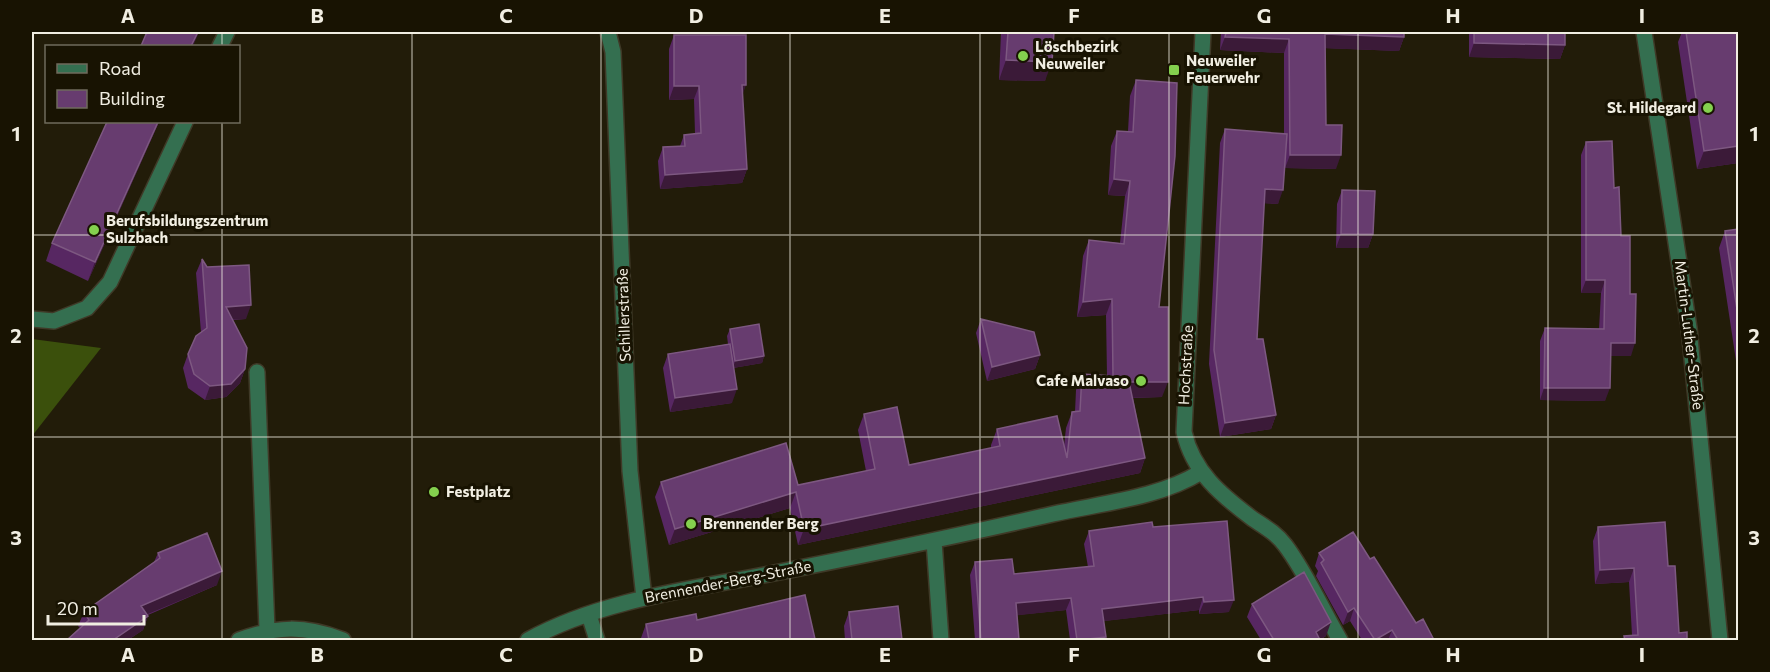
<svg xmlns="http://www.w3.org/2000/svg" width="1770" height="672" viewBox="0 0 1770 672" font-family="Commissioner,sans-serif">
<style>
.forest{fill:#3b500c}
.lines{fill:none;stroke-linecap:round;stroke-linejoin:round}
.minor-casing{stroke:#3f3927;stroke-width:18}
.minor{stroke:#346f50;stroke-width:15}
.wall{fill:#572762}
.shaded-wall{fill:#3b1a38}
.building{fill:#673c6f;stroke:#7d5881;stroke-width:1.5}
.grid{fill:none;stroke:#f1eee2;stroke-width:1.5;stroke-opacity:0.55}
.poi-dot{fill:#84d04e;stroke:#181302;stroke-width:2}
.labels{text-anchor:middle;stroke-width:6;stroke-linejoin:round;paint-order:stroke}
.poi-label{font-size:15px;font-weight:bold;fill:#f1eee2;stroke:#181302;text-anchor:start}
.street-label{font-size:15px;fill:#f1eee2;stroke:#181302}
.neatline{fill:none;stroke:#f1eee2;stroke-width:2}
.grid-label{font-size:20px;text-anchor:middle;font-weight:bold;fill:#f1eee2}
</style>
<rect width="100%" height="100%" fill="#221c09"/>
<path class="forest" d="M32,339L101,348L32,436Z"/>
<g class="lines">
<defs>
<path id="minor" d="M608,32L613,52L630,471L644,598
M1203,32L1184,432C1193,472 1221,495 1253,519C1265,527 1276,533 1285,545C1305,571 1323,611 1340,640
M1644,32L1689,328L1720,640
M220,46L227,32
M32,319L54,321L87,308L110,282L185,122
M257,372L267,630
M934,541L941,640
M589,615L597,640
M239,640C277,626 304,625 343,640
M528,640C599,601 685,590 764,575C861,556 957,536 1053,514C1102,503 1159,498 1201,472"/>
</defs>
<use href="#minor" class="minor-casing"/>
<use href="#minor" class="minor"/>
</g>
<path class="wall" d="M1001,32H1054L1045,81L999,80Z
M1221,32H1404V37L1399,51L1325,48L1326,125L1336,169L1285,168L1278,204L1264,203L1257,339L1276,415L1271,429L1220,437L1209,364L1220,143L1225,129L1284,134V53L1220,50Z
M1469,32H1565V45L1560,59L1469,57Z
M1682,32H1738V163L1697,169L1678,42Z
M674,35L742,96L747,169L742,183L660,189L658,161L663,147L680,146L684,135L695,134L694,99L669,100V49Z
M1136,80L1159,307L1162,397L1133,398L1145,458L1140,473L798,545L790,508L669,545L655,497L661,482L798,485L866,471L858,430L864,414L909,465L991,448V445L997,429L1064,446L1066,428L1072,412H1075L1076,390L1082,374L1107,376L1106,315L1077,317L1083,256L1089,240L1120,243L1125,196L1108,195L1111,146L1117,131H1128L1130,96Z
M107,122H159L88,281L46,261L52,243Z
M1586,142L1614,188L1621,236L1631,356H1610L1605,401L1540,400V341L1545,328L1599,329L1601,293H1581V155Z
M1342,190L1373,234L1368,248H1336L1337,204Z
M1738,229V374L1719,248L1725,231Z
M202,259L207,267L246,319L233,320L245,369L240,383L226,397L205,400L188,388L183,368L188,354L201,332L196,273Z
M981,319L1040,355L1035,369L987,381L976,333Z
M730,329L764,356L762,363L733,368L732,403L670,412L663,368L668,354L728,344L727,336Z
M1153,527L1229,612L1199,614V610L1103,621L1104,640H1070L1066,610L1017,615L1019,640H975L970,575L975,562L1014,574L1088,567L1084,544L1089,531Z
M1598,527L1668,566L1679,633L1687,640H1623L1624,636L1632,635L1629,582L1595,584L1593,541Z
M158,553L217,585L148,615V616L143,630L128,640H67L80,628L78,626L84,612L154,562Z
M1319,553L1370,559L1416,623L1434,640H1362L1350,621L1343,625L1316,576L1318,571L1315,566Z
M1252,604L1326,636L1320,640H1261L1247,617Z
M849,612L902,640H845L844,626Z
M697,620L814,640H641V638L646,624Z"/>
<path class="shaded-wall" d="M198,32H199L193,46H191Z
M1325,34L1404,37L1399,51L1320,48Z
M1225,37L1289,39L1284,53L1220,50Z
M1474,43L1565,45L1560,59L1469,57Z
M1006,60L1052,62L1045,81L999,80Z
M742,85H746L741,99Z
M674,86H699L694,99L669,100Z
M158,122H159L88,281L95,262Z
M1738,146V163L1697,169L1704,151Z
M1290,155H1341L1336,169L1285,168Z
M747,169L742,183L660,189L665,175Z
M1114,179L1130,181L1125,196L1108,195Z
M1265,189L1283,190L1278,204L1260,203Z
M1341,234H1373L1368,248H1336Z
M1586,280H1605L1601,293H1581Z
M1112,299L1106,315L1077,317L1083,302Z
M251,305L246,319L221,320L226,307Z
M1611,343H1635L1631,356H1606Z
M1040,355L1035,369L987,381L992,367Z
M764,356L762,363L733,368L735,361Z
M245,369L240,383L226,397L205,400L210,386Z
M1129,382H1168L1162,397L1123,398Z
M1544,388H1610L1605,401L1540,400Z
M737,389L732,403L670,412L675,398Z
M1276,415L1271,429L1220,437L1225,423Z
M1145,458L1140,473L798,545L804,529Z
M796,492L790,508L669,545L675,529Z
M1634,568L1629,582L1595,584L1600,570Z
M222,571L217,585L136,619L141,606Z
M1203,597L1199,610L1097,622L1102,609Z
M1071,598L1066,610L1011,616L1016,603Z
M1234,600L1229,612L1199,614L1204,602Z
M1354,608L1350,621L1343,625L1348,612Z
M148,616L143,630L128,640H113Z
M1331,622L1326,636L1319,640L1316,632Z
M1392,630L1388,640H1375Z
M1106,637L1104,640H1079Z"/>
<path class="building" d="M147,32H198L191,46H141Z
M1008,32H1054L1052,62L1006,60Z
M1226,32H1404V37L1325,34L1326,125H1342L1341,155H1290L1289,39L1225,37Z
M1474,32H1565V45L1474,43Z
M1686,32H1738V146L1704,151Z
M674,35H746V85H742L747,169L665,175L663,147L685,146L684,135L701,133L699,86H674Z
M1136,80L1177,83L1175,156L1159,307H1168V382H1129L1145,458L804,529L796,492L675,529L661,482L786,443L798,485L875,469L864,414L897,407L909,465L1000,446L997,429L1057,416L1067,458L1072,412L1080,411L1082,374L1113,376L1112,299L1083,302L1089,240L1124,244L1130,181L1114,179L1117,131L1133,132Z
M107,122H158L95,262L52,243Z
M1225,129L1287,134L1283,190L1265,189L1257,339H1263L1276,415L1225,423L1214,350Z
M1612,141L1614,188L1619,187L1621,236H1630V294H1636L1635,343H1611L1610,388H1544L1545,328L1604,329L1605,280H1586V142Z
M1342,190L1375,191L1373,234H1341Z
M1738,229V316L1725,231Z
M202,259L207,267L249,265L251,305L226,307L247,348L245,369L231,384L210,386L194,374L188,354L196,336L207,328Z
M981,319L1034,332L1040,355L992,367Z
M759,324L764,356L735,361L730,329Z
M730,344L737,389L675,398L668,354Z
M1227,521L1234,600L1204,602L1203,597L1102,609L1106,637L1079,640H1077L1071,598L1016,603L1019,640H981L975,562L1012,559L1014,574L1094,566L1089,531L1152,522L1153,527Z
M1665,522L1668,566H1675L1679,633L1687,632V640H1625L1624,636L1638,635L1634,568L1600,570L1598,527Z
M1353,532L1370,559L1374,557L1416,623L1423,619L1434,640H1398L1392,630L1375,640L1354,608L1348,612L1321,563L1324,560L1319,553Z
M207,533L222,571L141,606L148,616L113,640H67L89,620L84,612L160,558L158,553Z
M1304,572L1331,622L1316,632L1320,640H1274L1252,604Z
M805,595L815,639L810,640H649L646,624L696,614L697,620Z
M898,606L902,640H852L849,612Z"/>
<path class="grid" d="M222,32V46M412,32V640M601,32V640M790,32V640M980,32V640M1169,32V640M1358,32V640M1548,32V640M222,122V640M32,235H1738M32,437H1738"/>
<g class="poi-dot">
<circle cx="1023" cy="56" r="6"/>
<rect x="1168" y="64" width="12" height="12" rx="3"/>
<circle cx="1708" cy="108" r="6"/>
<circle cx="94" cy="230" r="6"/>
<circle cx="1141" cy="381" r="6"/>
<circle cx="434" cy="492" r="6"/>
<circle cx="691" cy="524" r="6"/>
</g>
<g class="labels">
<g class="poi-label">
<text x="1035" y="52">Löschbezirk<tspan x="1035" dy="17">Neuweiler</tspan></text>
<text x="1186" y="66">Neuweiler<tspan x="1186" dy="17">Feuerwehr</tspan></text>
<text x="1696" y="113" text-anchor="end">St. Hildegard</text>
<text x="106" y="226">Berufsbildungszentrum<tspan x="106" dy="17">Sulzbach</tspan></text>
<text x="1129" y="386" text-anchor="end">Cafe Malvaso</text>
<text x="446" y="497">Festplatz</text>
<text x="703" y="529">Brennender Berg</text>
</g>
<g class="street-label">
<text transform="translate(624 315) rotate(-92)" y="5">Schillerstraße</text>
<text transform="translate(1689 335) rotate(83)" y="5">Martin-Luther-Straße</text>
<text transform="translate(1186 365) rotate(-87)" y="5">Hochstraße</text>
<text transform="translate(728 582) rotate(-11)" y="5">Brennender-Berg-Straße</text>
</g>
</g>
<rect width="1770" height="672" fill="none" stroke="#181302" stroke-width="66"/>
<rect x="45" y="45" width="195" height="78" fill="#181302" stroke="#6f6b5c" stroke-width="1.5"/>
<rect x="57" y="64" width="30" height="9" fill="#346f50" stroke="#6f6b5c" stroke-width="1.5"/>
<text x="99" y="75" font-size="18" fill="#f1eee2">Road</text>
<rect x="57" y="90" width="30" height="18" fill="#673c6f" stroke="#6f6b5c" stroke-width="1.5"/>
<text x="99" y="105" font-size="18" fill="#f1eee2">Building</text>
<path d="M48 615v9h96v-9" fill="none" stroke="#f1eee2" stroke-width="3"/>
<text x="57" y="615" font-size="18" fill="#f1eee2" stroke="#181302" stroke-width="4.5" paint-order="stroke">20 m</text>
<rect x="33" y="33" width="1704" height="606" class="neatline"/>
<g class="grid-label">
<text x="128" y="23">A</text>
<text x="317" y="23">B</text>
<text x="506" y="23">C</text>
<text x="696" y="23">D</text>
<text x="885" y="23">E</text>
<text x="1074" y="23">F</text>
<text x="1264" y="23">G</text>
<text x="1453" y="23">H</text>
<text x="1642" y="23">I</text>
<text x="16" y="141">1</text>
<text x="1754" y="141">1</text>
<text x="16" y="343">2</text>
<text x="1754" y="343">2</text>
<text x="16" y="545">3</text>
<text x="1754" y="545">3</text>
<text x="128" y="662">A</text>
<text x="317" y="662">B</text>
<text x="506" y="662">C</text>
<text x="696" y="662">D</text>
<text x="885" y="662">E</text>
<text x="1074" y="662">F</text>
<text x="1264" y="662">G</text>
<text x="1453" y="662">H</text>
<text x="1642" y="662">I</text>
</g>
</svg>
